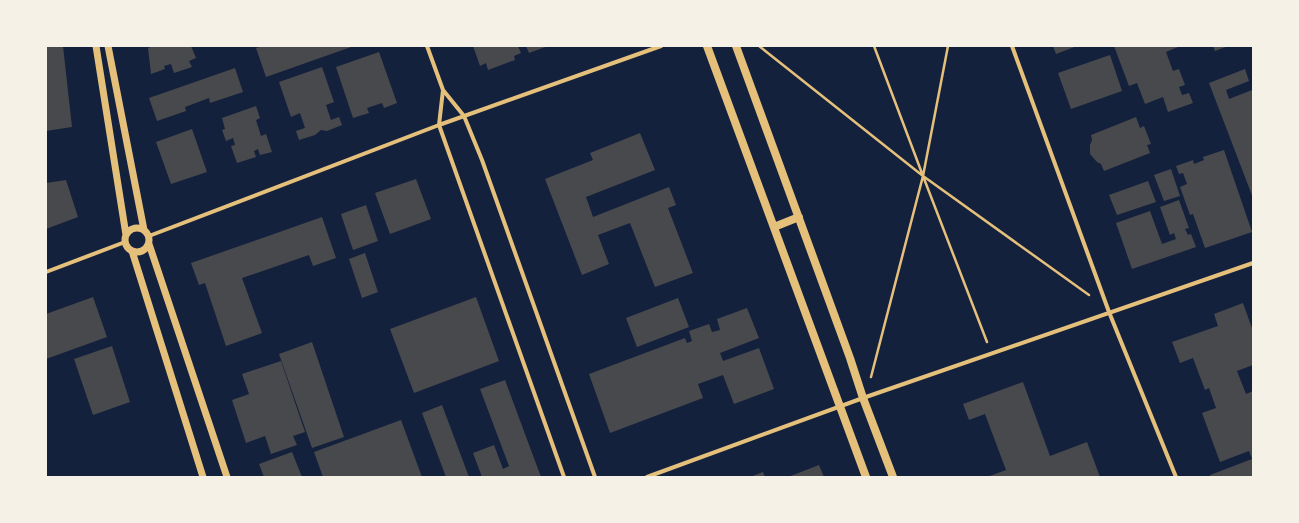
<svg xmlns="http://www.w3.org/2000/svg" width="1299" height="523" viewBox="0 0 1299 523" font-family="'Work Sans',sans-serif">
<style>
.building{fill:#48494c}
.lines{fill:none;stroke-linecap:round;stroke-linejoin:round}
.path{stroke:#e5c07b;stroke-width:2.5}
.minor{stroke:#e5c07b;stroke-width:4}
.tertiary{stroke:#e5c07b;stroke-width:7}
.secondary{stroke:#e5c07b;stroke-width:8}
</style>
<rect width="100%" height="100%" fill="#14213d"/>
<path class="building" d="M46,46H63L72,127L46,131Z
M154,46H191L196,58L189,61L192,67L174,73L171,64L164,66L165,69L151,74L148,48Z
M263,46H354L266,77L256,48Z
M473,46H518L521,53L514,56L515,60L488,70L486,63L480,66Z
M526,46H548L529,53Z
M1053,46H1077L1056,54Z
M1114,46H1178V47L1166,52L1173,71L1179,69L1185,85L1179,87L1182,95L1189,93L1193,103L1168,112L1163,97L1145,104L1137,83L1129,86Z
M1213,46H1228L1215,51Z
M379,52L397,103L384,108L382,103L367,108L369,113L353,118L336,67Z
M1110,55L1122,91L1071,109L1058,73Z
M322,67L334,102L326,105L331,120L339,117L342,125L327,131L321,130L315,135L299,140L296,131L305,128L300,113L291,117L279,82Z
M235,68L243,92L210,103L209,98L185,107L186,111L157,121L149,98Z
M1245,69L1249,81L1226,90L1229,99L1252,90L1253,92V198L1209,83Z
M256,106L260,118L256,120L261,136L266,134L272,152L260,155L258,149L254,151L256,157L237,163L231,146L235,145L233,138L226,141L222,130L225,129L222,118Z
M1136,117L1140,128L1144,126L1151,144L1147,145L1150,153L1104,171L1101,164L1097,162L1090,154V145L1092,140L1091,135Z
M192,129L207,172L171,184L156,142Z
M640,133L655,170L586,197L593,217L669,187L676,205L668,208L693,273L655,287L630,223L598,235L609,264L582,275L545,179L593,160L590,153Z
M1224,150L1252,232L1205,248L1193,214L1190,215L1180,187L1187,184L1183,173L1179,174L1176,166L1193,160L1194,164L1204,160L1203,157Z
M1171,169L1180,196L1164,201L1154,175Z
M416,179L431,219L390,234L375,193Z
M66,180L78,217L46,229V183Z
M1148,181L1156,202L1117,215L1109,195Z
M1179,200L1189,228L1185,229L1188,235L1191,234L1196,247L1132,269L1116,223L1150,211L1162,244L1176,239L1174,233L1170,235L1160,207Z
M366,205L378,241L353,250L341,214Z
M322,217L336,258L313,266L309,255L242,278L262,333L226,346L205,283L199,285L191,263Z
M365,253L378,292L362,298L349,259Z
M93,297L107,337L46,359V314Z
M476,297L499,361L414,393L390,329Z
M678,298L689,327L637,347L626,318Z
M1243,303L1253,331V365L1237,371L1246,394L1253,391V477H1211L1210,475L1252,459L1249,451L1220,462L1202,413L1216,408L1209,388L1205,390L1193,358L1180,363L1172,342L1218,326L1214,314Z
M747,308L759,338L720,353L723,361L759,348L774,389L734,404L723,375L698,384L703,398L610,433L589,374L685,338L687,343L692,341L689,331L709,324L712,332L720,330L717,319Z
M312,342L344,437L312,448L279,354Z
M112,346L130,402L93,415L74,359Z
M281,361L305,432L293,436L297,445L271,454L265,436L246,443L232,400L249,394L242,374Z
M505,380L525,434L541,477H482L473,453L494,445L503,469L509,466L480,389Z
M1023,382L1050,456L1087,442L1100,477H987L1006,470L985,414L969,420L963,404Z
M442,405L469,477H446L422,413Z
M401,420L422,477H323L314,452Z
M292,452L302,477H264L259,464Z
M819,465L824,477H788Z
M763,472L765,477H750Z"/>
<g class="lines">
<path class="path" d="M759,46L923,176L1089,295
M874,46L923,176L987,342
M871,377L923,176L948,46"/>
<path class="minor" d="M427,46L443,90L464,116L482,160L595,477
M1012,46L1109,312L1176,477
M443,90L439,125L564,477
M149,236L439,125L661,46
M46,272L125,242
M647,477L863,398L1253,263"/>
<path class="tertiary" d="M96,46L126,235
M108,46L144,230
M125 240a12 12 0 1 1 24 0a12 12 0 1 1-24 0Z
M149,244L227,477
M132,251L203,477"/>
<path class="secondary" d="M707,46L866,477
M736,46L850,358L863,398L893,477
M774,227L799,217"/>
</g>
<rect width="1299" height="523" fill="none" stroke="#f6f1e7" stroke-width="94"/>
</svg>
